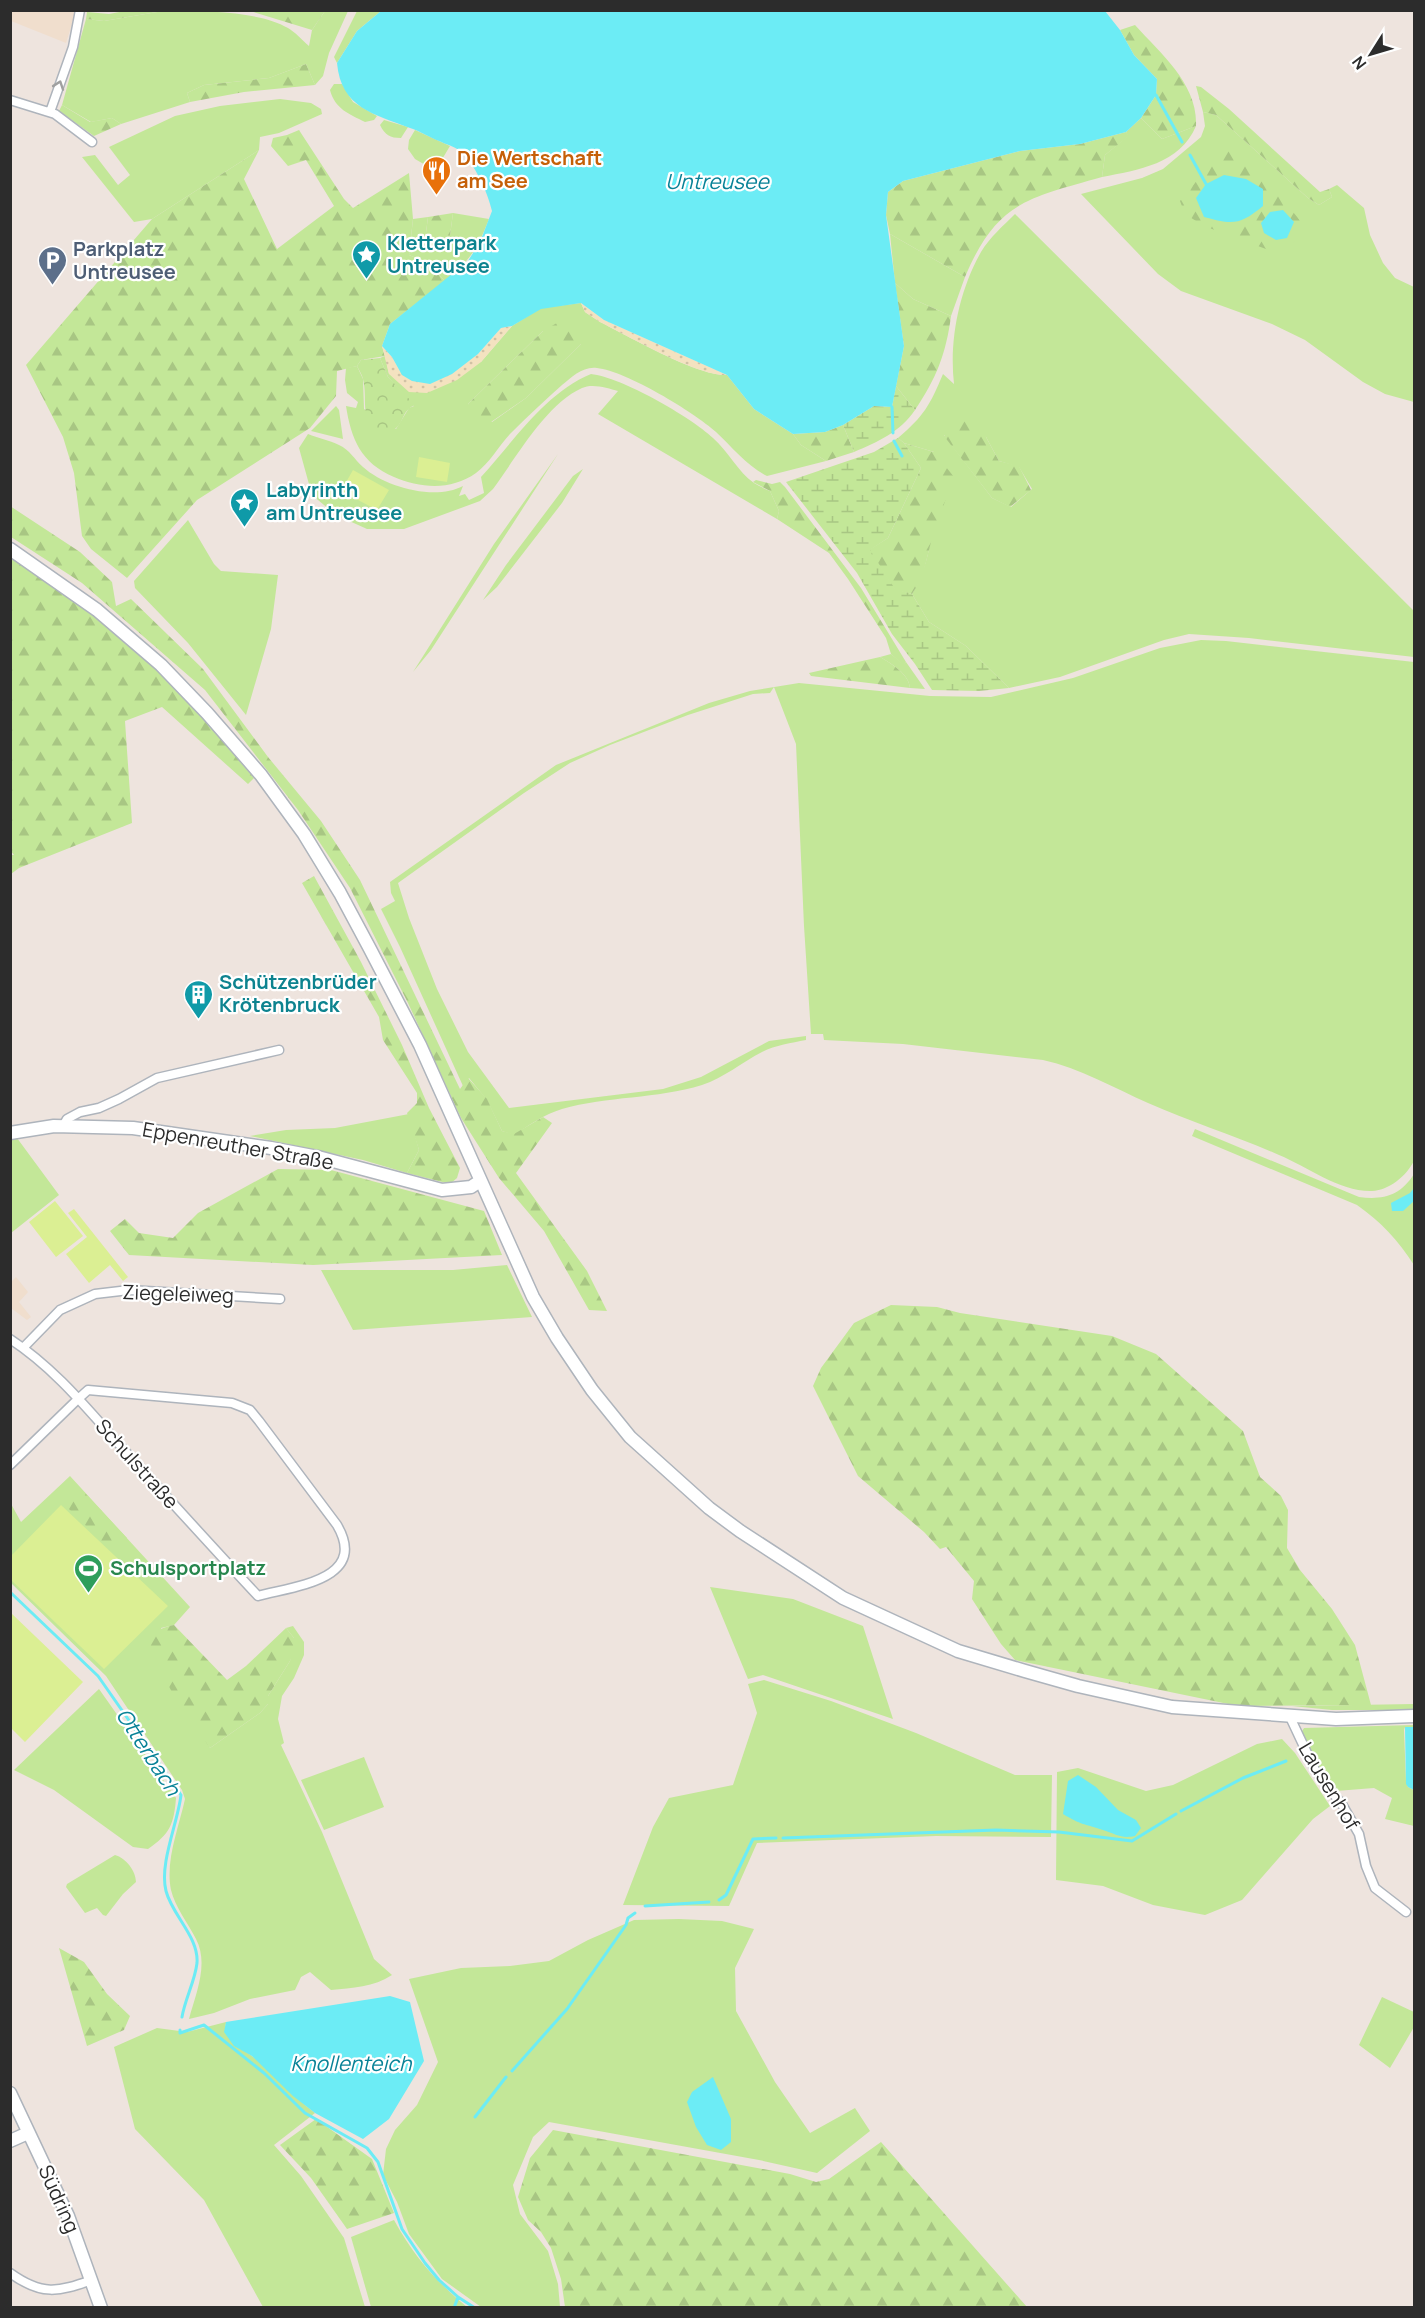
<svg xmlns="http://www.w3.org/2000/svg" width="1425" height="2318" viewBox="0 0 1425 2318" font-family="Manrope,sans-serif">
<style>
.education{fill:#f0decd}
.grass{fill:#c3e798;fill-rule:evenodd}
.forest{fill:url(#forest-firs)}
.wetland{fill:url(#wetland-marsh)}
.sand{fill:url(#sand-dots)}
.park{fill:url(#park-crowns)}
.pitch{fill:#dbef93}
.water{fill:#6cecf5}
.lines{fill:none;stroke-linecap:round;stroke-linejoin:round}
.stream{stroke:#6cecf5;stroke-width:3}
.street-casing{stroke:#aeb4bc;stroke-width:11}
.secondary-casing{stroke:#aeb4bc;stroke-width:15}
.street{stroke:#fff;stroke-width:8}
.secondary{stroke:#fff;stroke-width:12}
.oneway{stroke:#a0a0a0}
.labels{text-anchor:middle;stroke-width:4.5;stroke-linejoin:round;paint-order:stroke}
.food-label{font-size:20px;font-weight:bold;fill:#c56008;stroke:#fff;text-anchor:start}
.culture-label{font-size:20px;font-weight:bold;fill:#0d838f;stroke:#fff;text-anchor:start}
.service-label{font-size:20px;font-weight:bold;fill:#4e5e75;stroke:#fff;text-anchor:start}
.street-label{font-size:20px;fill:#2c2c2c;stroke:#fff}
.leisure-label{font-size:20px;font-weight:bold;fill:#27864d;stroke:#fff;text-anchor:start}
.water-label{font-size:21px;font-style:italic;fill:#088297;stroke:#fff}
</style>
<defs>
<pattern id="forest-firs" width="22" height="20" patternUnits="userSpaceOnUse" patternTransform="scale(1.5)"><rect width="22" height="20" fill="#c3e798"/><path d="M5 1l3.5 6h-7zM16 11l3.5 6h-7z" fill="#a8c683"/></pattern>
<pattern id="wetland-marsh" width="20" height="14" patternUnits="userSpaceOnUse" patternTransform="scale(1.5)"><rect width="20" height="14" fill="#c3e798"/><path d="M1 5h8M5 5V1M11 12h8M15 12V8" fill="none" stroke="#a8c683"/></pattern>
<pattern id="sand-dots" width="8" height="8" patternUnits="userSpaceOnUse" patternTransform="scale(1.5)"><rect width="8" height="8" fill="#f4e2c0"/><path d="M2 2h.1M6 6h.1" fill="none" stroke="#d1c2a5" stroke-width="1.8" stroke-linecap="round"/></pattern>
<pattern id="park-crowns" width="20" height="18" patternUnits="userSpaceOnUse" patternTransform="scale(1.5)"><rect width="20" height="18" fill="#c3e798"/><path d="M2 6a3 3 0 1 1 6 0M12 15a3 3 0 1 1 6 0" fill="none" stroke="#a8c683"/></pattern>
</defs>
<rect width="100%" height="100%" fill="#eee4de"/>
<path class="education" d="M10,11H76L66,43L11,21Z
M16,1277L28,1292L19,1302L31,1317L27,1320L11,1308V1282Z"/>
<path class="grass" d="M163,11C198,11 257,10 288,28C295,32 302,40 309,46L312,30L325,11H348L329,53L323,76L315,85L306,64L269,78L204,85L187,93L190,102L121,124L112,118L91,122L62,105L86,19L104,21Z
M357,11H381L357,31L337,63L334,57Z
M334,84H342L353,102L377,116L374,120L365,122C349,114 335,109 330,90Z
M280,99L311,103L321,109L322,114L279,133L260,137L259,150L152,219L134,222L82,157L95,155L118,185L130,175L109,147L175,116L220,106Z
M1203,112L1216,115L1308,198L1319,205L1332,197L1329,189L1337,185L1364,208L1370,235L1383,263L1395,278L1414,287V402L1385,394L1363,382L1305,340L1272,324L1181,291L1158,274L1081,194L1142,178L1163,169L1201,137L1205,126Z
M1141,118L1162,139L1196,126C1180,164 1138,170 1102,177L1105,155L1128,136L1126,132Z
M384,120L408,127L401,138C390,138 385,135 380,125Z
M415,130L450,146L441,161L427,166L415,159L408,149L409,140Z
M453,213L489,219C477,250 470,260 445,281L426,262L409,255L413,219L428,217L424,248L449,243Z
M1015,214L1414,611V657L1249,638L1189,634L1164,640L1060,677L1009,688L966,646L929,622L912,594C938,551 933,501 934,452L904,443L898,438C924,416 930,405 943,374L954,384C949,340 959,291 981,252C990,237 1003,226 1015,214ZM944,435L986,437L999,461L1019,467L1032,489L1011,507L992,498Z
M890,234L965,277L951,316L913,299L895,283Z
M581,303L585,312L600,322C628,336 699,377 727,375L754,409L793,434L801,445L826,461L767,476C747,466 733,448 716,432C694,412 626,371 597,368C583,366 572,377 562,385C545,400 528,416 512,432C500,444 490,463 476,473C451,491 420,488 394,477C361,463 351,439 346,406L356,408L358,402L347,393L345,380L346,368L357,366L363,379L364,409L396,429L409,408L414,406L388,377L380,358L385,356L389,374L481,362L512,326L541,308ZM543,331L581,344L526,398L492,422L468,404Z
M591,374C621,377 691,417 713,438C728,451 738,472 754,483C759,486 765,489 770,491L779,511L777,519L598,414L618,391C608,388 592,383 582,388C546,404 516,458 493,489L480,501L404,529H367L336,515L312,495L299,448L308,434C318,438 329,440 339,445C350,450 354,459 363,467C385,487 435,501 463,486L459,496L465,494L469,500L484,493L481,477C514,441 545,393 591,374Z
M336,406L339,410L343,439L311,431Z
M558,454L431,650L413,672L494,544Z
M583,469L562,503L497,587L483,600L506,565L573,476Z
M188,520L214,564L221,571L278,575L271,629L246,715L188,643L135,588L134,581Z
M1201,640L1226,641L1414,662V1161C1406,1176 1390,1190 1372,1191C1340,1192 1308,1167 1279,1155C1236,1136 1191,1122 1148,1103C1114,1088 1080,1068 1043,1060L903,1044L824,1040L823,1034H811L804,926L796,744L774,687L770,693L753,694L688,715L610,745L570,763L524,793L398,883L409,918L437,989L468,1052L509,1108L663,1089L701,1077L769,1041L806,1036V1040C791,1043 776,1045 762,1052C742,1062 724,1078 702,1085C657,1099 607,1096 562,1109C545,1114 529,1125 514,1135L502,1131L487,1100L469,1078L463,1086L400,947L381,909L395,901L391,893L390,882L556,765L709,703L750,691L799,683L930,696L991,697L1073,678L1160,648Z
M891,654L903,664L906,662L925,689L910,688C909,674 892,664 880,657Z
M409,1114L419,1150L407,1173L363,1160L250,1136L286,1130L335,1128Z
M1195,1129L1359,1197C1383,1200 1400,1196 1414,1174V1265C1398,1240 1381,1222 1357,1205L1192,1136Z
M17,1138L59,1195L11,1233V1140Z
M507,1265L532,1317L353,1330L321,1270H453Z
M70,1476L190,1607L174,1625L161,1628L210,1748L260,1713L268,1704V1696L290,1661L294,1638L286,1628L293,1626L304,1642V1655L294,1678L282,1696L278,1719L284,1743L281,1745L322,1832L374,1959L392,1975C374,1987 352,1988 331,1990L310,1972L301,1977L295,1990L250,1999L214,2013L189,2019C196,1993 209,1964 196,1939C188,1923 175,1907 171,1890C165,1861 179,1827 185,1799L182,1790L106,1676L11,1583L10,1502L21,1522Z
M710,1587L793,1599L863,1626L893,1719L763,1675L748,1679Z
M764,1680L831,1701L916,1733L1015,1775H1052L1051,1837L936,1836L757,1843L729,1906L623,1905L653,1827L669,1798L733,1785L757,1713L748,1684Z
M99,1689L176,1798C174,1824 170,1834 148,1849L133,1847L54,1790L14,1770Z
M1414,1704V1710H1332L1292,1706Z
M1414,1725V1727H1405L1404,1730L1406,1781L1408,1787L1414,1790V1826L1385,1819L1392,1798L1374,1788L1336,1791L1313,1759L1301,1733L1304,1728Z
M1282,1739L1295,1753L1330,1806L1313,1819L1242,1900L1205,1915L1153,1905L1103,1886L1056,1880L1057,1772L1078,1768L1146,1791L1173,1785L1257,1744Z
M364,1757L384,1807L324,1830L301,1780Z
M115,1855C126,1858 136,1871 136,1882L123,1894L106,1916L103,1915L97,1908L85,1913L66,1887L67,1884Z
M679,1919L722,1921L754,1929L735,1968L736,2011L775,2082L810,2133L855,2108L870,2131L817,2173L759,2160L549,2122L533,2137L513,2185L520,2214L548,2251L558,2284L560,2307H481L442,2279L409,2234L397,2202L383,2175L386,2149L395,2130L417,2105L438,2062L409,1979L461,1968L510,1966L549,1961L588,1940L634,1920Z
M1382,1997L1414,2012V2027L1390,2068L1359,2045Z
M226,2022L225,2032C236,2048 238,2046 252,2056C274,2073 292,2096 315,2113L274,2145L301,2176L344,2238L365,2307H263L204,2200L135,2129L114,2047L157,2028L187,2032Z
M394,2220C415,2258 435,2280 467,2307H371L351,2237Z"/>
<path class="forest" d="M130,10L163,11L104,21L86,19L87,12L109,14Z
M250,11H325L312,30Z
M1135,25C1161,54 1198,84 1196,126L1162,139L1141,118L1156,95L1157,79L1134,55L1120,30Z
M306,64L315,85L244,92L190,102L187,93L204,85L269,78Z
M1196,86L1201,87L1229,109L1320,192L1329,189L1332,197L1319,205L1308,198L1216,115L1203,112Z
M62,105L90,122L112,118L121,124L94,136L59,111Z
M299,130L344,199L353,208L409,173L413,219L409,255L426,262L445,281L390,324L382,346L385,356L361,360L357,366L337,371L336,396L310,428L197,500L127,578L91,549L82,536L74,473L63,437L26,365L152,219L259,150L244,179L277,249L334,206L306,160L288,166L271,146L273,138L287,135Z
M1126,132L1129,136L1105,155L1102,177C1029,198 997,201 965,277L890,234L886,215L888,192L903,181L1020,151L1080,144Z
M1238,144L1306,228L1282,255L1204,226L1185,214L1180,201L1218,155Z
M453,213L449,243L424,248L428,217Z
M895,283L913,299L951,316C946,354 936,379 915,410L896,386L904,346Z
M562,320L584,334L581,344L526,398L491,422L472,416L468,404L543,331Z
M963,415L986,437L999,461L1019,466L1031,490L1010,507L992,498L944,436Z
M843,425L854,452L826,461L801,445L793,434L825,432Z
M904,443L934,452L954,477L933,534L922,578L912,594L895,590L869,550L888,538L921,468Z
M756,480L772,484L780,482L785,487L861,588L906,662L903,665L891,654L886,638L848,579L829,553L777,519L779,511L770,491L753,482Z
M10,506L80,552L112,582L116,606L131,599L203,669L268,757L321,821L360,880L460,1089L468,1078L487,1099L502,1131L514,1134L543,1117L552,1123L516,1173L587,1271L607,1311L589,1310L544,1231L499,1178L461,1118L408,1003L350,888L298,810L205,690L82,583L11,537Z
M11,553L68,589L137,652L186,698L254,778L248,784L162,707L125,721L132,823L19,868L11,874V855H14L10,850Z
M880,657C892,664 909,674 910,688L811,676L809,673Z
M314,876L361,962L402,1045L429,1108L460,1168L457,1178L450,1184L407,1173L419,1150L407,1113L417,1103V1093L383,1040L379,1017L302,883Z
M278,1169L331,1170L484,1211L502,1255L313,1265L129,1255L110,1231L125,1219L139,1233L173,1238L198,1213Z
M891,1305L937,1307L960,1313L1112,1336L1156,1354L1243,1431L1260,1477L1281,1496L1288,1510L1287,1548L1300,1570L1332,1609L1355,1645L1371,1705L1238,1706L1015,1660L1001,1644L972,1599L974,1581L946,1547L940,1549L924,1532L858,1476L813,1386L821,1368L854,1323Z
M84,1492L127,1538L120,1545L108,1548L64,1504L66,1495Z
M174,1625L227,1680L246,1666L286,1628L294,1638L296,1646L290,1661L268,1696V1704L260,1713L210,1748L173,1694L148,1647C154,1633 158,1628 174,1625Z
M59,1948L84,1962L107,1994L130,2016L124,2030L87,2046Z
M316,2119L372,2159L394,2213L347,2229L311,2178L280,2145Z
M553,2130L790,2174L816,2182L829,2179L881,2142L1027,2307H565L561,2279L551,2248L541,2232L528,2220L518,2197L530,2158Z"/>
<path class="wetland" d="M896,386L915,410C900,432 878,442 854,452L843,425L874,406L892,407Z
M898,438L904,443L921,468L888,538L870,550L895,589L912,594L929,622L966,646L1009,688L979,691L932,690L915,664L892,634L857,573L786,482L874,452Z"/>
<path class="sand" d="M581,303L604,320L727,375C700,377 628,336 600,322L585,312Z
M512,326L481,362L457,380L427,393L409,392L389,374L382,346L392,357L402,375L478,354L501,328Z"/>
<path class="park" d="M380,358L388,377L415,405C397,412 408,433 378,433C359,416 368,400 363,379C362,375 359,370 357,366L361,360Z"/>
<path class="pitch" d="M419,457L450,463L447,482L416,477Z
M353,470L389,490L377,510L341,491Z
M55,1201L83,1236L56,1257L29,1222Z
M74,1209L128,1277L123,1281L110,1265L89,1283L66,1254L87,1237L68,1213Z
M61,1505L168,1606L104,1669L11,1580V1556Z
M11,1613L83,1682L25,1742L11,1728Z"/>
<path class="water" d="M1105,11L1120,30L1134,55L1157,79L1156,95L1141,118L1126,132L1080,144L1020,151L903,181L888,192L886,215L904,346L892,407L874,406L843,425L825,432L793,434L754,409L727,375L604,320L581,303L541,309L512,326L501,328L478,354L452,374L430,384L412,381L402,375L392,357L382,346L390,324L468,261L480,242L492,211C488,193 474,162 460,151C454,146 445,144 439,141C429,137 420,131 410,128C374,114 341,108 337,63L357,31L381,11Z
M1224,175L1246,179L1263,189V206C1240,225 1233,225 1204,217L1196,198L1206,184Z
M1283,210L1294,222L1287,238L1276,240L1264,233L1261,223L1270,212Z
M1414,1188V1201L1403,1211H1392L1391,1203L1410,1193Z
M1405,1727H1414V1790L1408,1787L1406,1784Z
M1078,1775L1096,1787L1118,1810L1136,1820L1141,1828L1135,1836C1121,1839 1116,1834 1103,1830C1085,1824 1081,1825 1063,1814L1068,1781Z
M390,1996L410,2002L424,2061L389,2119L363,2139L315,2113L293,2096L252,2056L234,2046L224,2032L226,2022L232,2021Z
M713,2077L731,2119V2142L721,2150L707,2145L696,2127L687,2102L692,2092Z"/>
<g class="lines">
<path class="stream" d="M1156,95L1182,142
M1190,155L1206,184
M892,407L893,433
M894,441L902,456
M10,1592L98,1676L181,1795C178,1822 159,1864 166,1891C172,1915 199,1937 197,1963C195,1981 185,1999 182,2017
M1181,1811L1243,1778L1286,1761
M783,1838L996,1830L1059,1832L1132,1841L1176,1814
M719,1900L726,1895L753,1839L776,1838
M645,1906L709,1902
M180,2030V2033L204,2025L264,2073L305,2113L367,2148L378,2162L402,2229L425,2263L439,2280L458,2297L454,2308
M512,2071L567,2009L626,1925L628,1918L635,1913
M475,2117L506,2077
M458,2297L475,2308"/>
<defs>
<path id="street" d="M10,100L55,114L92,142
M50,112L73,47L80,10
M63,1126L67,1119L80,1112L99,1108L119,1099L157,1078L279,1050
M10,1339C56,1369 89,1411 125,1451C169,1499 213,1548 258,1596C294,1586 369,1580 337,1525L259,1421L250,1410L232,1403L88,1390L78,1399L10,1465
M23,1348L60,1310L95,1294L129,1290L280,1299
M1290,1717L1315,1770L1343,1806L1359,1834L1366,1866L1375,1888L1406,1912
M10,2273C42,2296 58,2292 92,2280"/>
<path id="secondary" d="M10,549L97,610L161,665L207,713L261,775L304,834L340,893L370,949L420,1045L533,1297L557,1338L592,1390L630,1437L709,1508L740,1531L843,1598L958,1651L1025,1671L1078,1686L1172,1707L1336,1719L1414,1716
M10,1133L54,1126L133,1128L271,1148L318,1157L442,1190L471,1187L480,1181
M10,2093L68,2216L101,2308
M10,2141L28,2133"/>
</defs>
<use href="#street" class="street-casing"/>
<use href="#secondary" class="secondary-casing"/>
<use href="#street" class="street"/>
<use href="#secondary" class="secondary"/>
</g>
<defs><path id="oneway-chevron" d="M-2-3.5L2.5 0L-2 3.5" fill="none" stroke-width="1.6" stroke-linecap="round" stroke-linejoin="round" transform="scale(1.5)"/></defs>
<use class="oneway" href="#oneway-chevron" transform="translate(59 85) rotate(-71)"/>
<defs>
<symbol id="restaurant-pin" viewBox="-11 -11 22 30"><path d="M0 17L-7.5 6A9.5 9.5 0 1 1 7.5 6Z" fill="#e8710a" stroke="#fff"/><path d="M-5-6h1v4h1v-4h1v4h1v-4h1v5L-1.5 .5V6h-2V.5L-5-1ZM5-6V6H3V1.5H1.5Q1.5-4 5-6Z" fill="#fff"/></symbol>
<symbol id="sight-pin" viewBox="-11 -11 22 30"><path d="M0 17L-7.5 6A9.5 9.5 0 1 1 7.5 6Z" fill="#0f9aa8" stroke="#fff"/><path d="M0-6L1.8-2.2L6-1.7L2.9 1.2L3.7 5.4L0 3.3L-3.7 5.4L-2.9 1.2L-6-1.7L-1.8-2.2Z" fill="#fff"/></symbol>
<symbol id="parking-pin" viewBox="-11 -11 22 30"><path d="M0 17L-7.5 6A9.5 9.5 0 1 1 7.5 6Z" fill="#5c6f8a" stroke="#fff"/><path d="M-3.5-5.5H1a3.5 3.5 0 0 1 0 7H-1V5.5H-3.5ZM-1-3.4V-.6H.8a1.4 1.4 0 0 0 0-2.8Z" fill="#fff"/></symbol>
<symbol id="building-pin" viewBox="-11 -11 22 30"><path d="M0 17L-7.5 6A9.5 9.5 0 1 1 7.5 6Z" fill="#0f9aa8" stroke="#fff"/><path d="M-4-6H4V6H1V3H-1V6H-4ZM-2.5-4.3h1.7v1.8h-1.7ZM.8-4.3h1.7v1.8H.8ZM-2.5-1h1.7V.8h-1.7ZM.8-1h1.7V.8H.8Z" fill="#fff"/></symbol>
<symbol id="stadium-pin" viewBox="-11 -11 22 30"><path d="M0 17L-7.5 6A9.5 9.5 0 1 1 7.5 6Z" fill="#2e9e5b" stroke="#fff"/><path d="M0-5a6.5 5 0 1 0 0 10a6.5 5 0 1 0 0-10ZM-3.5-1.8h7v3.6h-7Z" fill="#fff"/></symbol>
</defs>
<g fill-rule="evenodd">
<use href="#restaurant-pin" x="420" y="154" width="33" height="45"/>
<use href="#sight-pin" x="350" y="238" width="33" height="45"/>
<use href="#parking-pin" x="36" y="244" width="33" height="45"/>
<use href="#sight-pin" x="228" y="486" width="33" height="45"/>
<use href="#building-pin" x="182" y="978" width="33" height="45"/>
<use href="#stadium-pin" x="72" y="1552" width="33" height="45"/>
</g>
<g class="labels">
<g class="food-label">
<text x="457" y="165">Die Wertschaft<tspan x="457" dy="23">am See</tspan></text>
</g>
<g class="culture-label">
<text x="387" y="250">Kletterpark<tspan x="387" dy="23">Untreusee</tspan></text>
<text x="266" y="497">Labyrinth<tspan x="266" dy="23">am Untreusee</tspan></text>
<text x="219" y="989">Schützenbrüder<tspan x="219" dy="23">Krötenbruck</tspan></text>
</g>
<g class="service-label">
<text x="73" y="256">Parkplatz<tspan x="73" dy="23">Untreusee</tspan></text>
</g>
<g class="street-label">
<text transform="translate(238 1146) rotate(10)" y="7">Eppenreuther Straße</text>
<text transform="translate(178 1294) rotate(2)" y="7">Ziegeleiweg</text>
<text transform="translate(137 1464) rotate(48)" y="7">Schulstraße</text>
<text transform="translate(1329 1786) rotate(59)" y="7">Lausenhof</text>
<text transform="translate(59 2199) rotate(66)" y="7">Südring</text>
</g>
<g class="leisure-label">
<text x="110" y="1575">Schulsportplatz</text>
</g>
<g class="water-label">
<text x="717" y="189">Untreusee</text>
<text transform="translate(148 1752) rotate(57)" y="7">Otterbach</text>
<text x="351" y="2071">Knollenteich</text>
</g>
</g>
<rect width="1425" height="2318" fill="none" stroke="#2c2c2c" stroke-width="24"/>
<g transform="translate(1371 54) rotate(233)" stroke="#ffffff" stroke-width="4.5" paint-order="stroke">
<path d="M0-4.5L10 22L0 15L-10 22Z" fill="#2c2c2c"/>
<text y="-9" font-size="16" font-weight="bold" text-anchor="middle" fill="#2c2c2c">N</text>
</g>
</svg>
